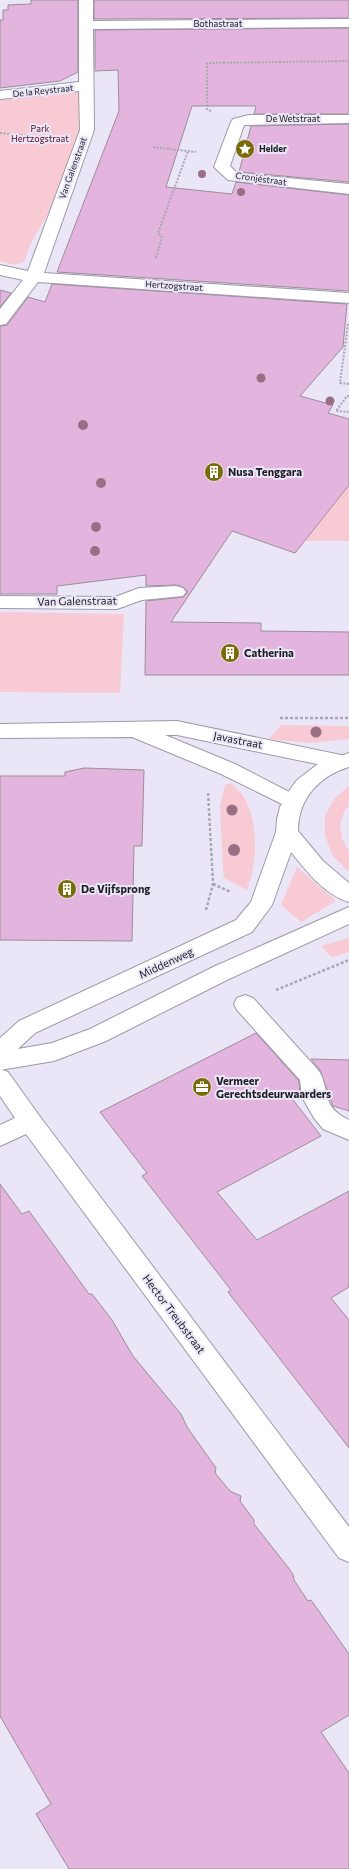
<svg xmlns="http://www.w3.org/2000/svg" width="349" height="1869" viewBox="0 0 349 1869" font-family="Commissioner,sans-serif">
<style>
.green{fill:#f8cad4}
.building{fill:#e3b4dd;stroke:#9b8e99}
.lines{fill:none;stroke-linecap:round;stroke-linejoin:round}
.minor-casing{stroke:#9d99a8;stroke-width:2}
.major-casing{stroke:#9d99a8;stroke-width:2}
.path-far1{stroke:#aaa7b4;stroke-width:2;stroke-dasharray:2 1.5;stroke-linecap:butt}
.path{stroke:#aaa7b4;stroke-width:2.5;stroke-dasharray:3 2;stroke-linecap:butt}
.minor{fill:#fff;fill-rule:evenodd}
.major{fill:#fff;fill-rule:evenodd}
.tree{fill:#996f86}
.labels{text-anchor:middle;stroke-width:4;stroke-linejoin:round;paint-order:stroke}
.far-street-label{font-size:9px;fill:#1e1c22;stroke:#eae6f7}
.far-park-label{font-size:9px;fill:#570d29;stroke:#eae6f7}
.far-poi-label{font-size:9px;font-weight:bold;fill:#1e1c22;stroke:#eae6f7;text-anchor:start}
.poi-label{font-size:11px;font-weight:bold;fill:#1e1c22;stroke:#eae6f7;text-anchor:start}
.street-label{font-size:11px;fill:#1e1c22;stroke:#eae6f7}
</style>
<rect width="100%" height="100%" fill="#eae6f7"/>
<path class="green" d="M83,90L81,131L67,180L30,245L24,262L14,265L0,261V99Z
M349,485V541H305Z
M0,612L124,614L120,693L0,692Z
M281,725L349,726V739L310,743L269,739Z
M231,783C236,788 242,793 245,799C259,826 257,863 247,890L224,878L223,870L220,807L225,785Z
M349,786V806L345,810L340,824L342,839L349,851V872L333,856L325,836V815L335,798Z
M297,867L336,901L301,922L281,905Z
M349,938V952L332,957L321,946Z"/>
<path class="building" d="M31,0H78V72L60,81L0,88V20H3V10H8V5L31,4Z
M94,0H349V18L94,19Z
M349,28V114H254L256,106H192L166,187L232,194L236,182L349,195V291L57,272L119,111L118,70L95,71V30Z
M349,124V182L239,172L251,126Z
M52,284L347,304L343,347L300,396L333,405L328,413L349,419V485L295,553L232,531L171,622L261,623V631L349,632V675H145L146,601L183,597L188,592L183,587L176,585L146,586V575L57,586V594H0V326L7,325L28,297L45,302Z
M0,290L11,293L0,307Z
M84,768L144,770L142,846H134L132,941L0,940V776H65V772Z
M256,1033L299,1081L300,1096L287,1092L321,1136L217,1192L257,1240L349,1191V1287L331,1298L349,1320V1448L228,1292L231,1290L142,1176L147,1173L100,1112Z
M311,1059L349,1060V1111L333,1106L320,1070Z
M0,1184L22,1214L29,1211L89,1294H92L112,1320L133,1356L181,1414L187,1427L216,1468L215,1473L230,1491L241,1496L240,1501L254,1520V1524L287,1566L293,1574L294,1580L308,1601L311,1600L349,1654V1715L321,1732L349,1773V1869H69L36,1814L51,1804L0,1716Z"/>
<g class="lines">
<defs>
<path id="minor" d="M79,0H93V21L349,19V27L93,29L94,130L44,273L349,293V303L38,282L6,324L0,325V309L23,280L0,275V265L28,271L80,130L79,91L0,99V91L79,82Z
M249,115H349V123L244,125L230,166L237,173L349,184V194L228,180L214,167L231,122L233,119Z
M176,586L183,588L186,592L183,596L142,600L117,609L0,608V596L115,597L139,588Z
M177,721L341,755L348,757L349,766L341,769L177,735H165L235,764L299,797L302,802L299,807L292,809L221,774L132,737L0,738V724Z
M245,995L253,998L319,1071C331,1092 320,1106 349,1120V1140L323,1129L314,1118L302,1097L300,1080L237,1010L234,1004L237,998Z
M0,1069L8,1072L38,1114L349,1527V1562L339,1558L26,1134L0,1146V1125L15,1118L0,1096Z"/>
<path id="major" d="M349,753V767C319,776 298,799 298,831L323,861L349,883V902C325,895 306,871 291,852L272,905L252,932L35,1033L18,1049L52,1043L90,1029L213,967L349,907V924L229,979L106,1041L54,1061L0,1070V1038L19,1021L236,920L251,902L276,832L277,819L280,807L289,791L297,780L318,764Z"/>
</defs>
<use href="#minor" class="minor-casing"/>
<use href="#major" class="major-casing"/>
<path class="path-far1" d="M211,111L207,109V63L349,61
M0,133L53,138
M153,147L196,152
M156,258L162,237L158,233L188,151
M348,324L340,383L349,384
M349,396H347L336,411L349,412"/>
<path class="path" d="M280,718H349
M213,884L231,892
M206,910L213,884L208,792
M276,990L349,960"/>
<use href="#minor" class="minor"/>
<use href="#major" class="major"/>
</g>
<g class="tree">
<circle cx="202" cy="174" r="4"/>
<circle cx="241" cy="192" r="4"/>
<circle cx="261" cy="378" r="4.5"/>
<circle cx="330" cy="401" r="4.5"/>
<circle cx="83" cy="425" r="5"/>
<circle cx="101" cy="483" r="5"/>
<circle cx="96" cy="527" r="5"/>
<circle cx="95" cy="551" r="5"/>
<circle cx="316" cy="732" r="5.5"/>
<circle cx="232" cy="810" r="5.5"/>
<circle cx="234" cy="850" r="6"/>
</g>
<defs>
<symbol id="sight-disc" viewBox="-11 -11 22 22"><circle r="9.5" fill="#796c06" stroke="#eae6f7"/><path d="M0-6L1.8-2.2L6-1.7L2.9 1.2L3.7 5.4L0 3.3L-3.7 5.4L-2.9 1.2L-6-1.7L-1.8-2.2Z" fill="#fff"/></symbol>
<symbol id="building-disc" viewBox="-11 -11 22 22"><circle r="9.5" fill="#796c06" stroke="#eae6f7"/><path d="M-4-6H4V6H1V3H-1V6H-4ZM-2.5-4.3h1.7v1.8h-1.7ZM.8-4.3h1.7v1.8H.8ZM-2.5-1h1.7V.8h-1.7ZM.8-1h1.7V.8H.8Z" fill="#fff"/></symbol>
<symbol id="office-disc" viewBox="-11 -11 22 22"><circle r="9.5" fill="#796c06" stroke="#eae6f7"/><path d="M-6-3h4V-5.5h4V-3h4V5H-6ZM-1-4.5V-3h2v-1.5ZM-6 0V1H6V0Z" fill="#fff"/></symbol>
</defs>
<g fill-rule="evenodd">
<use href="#sight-disc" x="234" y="138" width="22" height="22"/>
<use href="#building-disc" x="203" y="461" width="22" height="22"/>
<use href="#building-disc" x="219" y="642" width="22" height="22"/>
<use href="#building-disc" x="56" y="878" width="22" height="22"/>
<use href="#office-disc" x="191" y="1076" width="22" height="22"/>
</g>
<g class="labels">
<g class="far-street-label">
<text x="218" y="27">Bothastraat</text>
<text transform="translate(43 91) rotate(-6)" y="3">De la Reystraat</text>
<text x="293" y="122">De Wetstraat</text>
<text transform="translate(73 168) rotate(-70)" y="3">Van Galenstraat</text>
<text transform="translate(261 179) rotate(8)" y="3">Cronjéstraat</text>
<text transform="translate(174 286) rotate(4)" y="3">Hertzogstraat</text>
</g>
<g class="far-park-label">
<text x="40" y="132">Park<tspan x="40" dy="10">Hertzogstraat</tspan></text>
</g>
<g class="far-poi-label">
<text x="259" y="152">Helder</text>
</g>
<g class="poi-label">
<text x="228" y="476">Nusa Tenggara</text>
<text x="244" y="657">Catherina</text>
<text x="81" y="893">De Vijfsprong</text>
<text x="216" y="1085">Vermeer<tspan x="216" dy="13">Gerechtsdeurwaarders</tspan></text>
</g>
<g class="street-label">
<text transform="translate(77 601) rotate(-1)" y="4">Van Galenstraat</text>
<text transform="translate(238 740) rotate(11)" y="4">Javastraat</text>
<text transform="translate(166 963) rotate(-25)" y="4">Middenweg</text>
<text transform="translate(174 1314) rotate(53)" y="4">Hector Treubstraat</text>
</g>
</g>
</svg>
